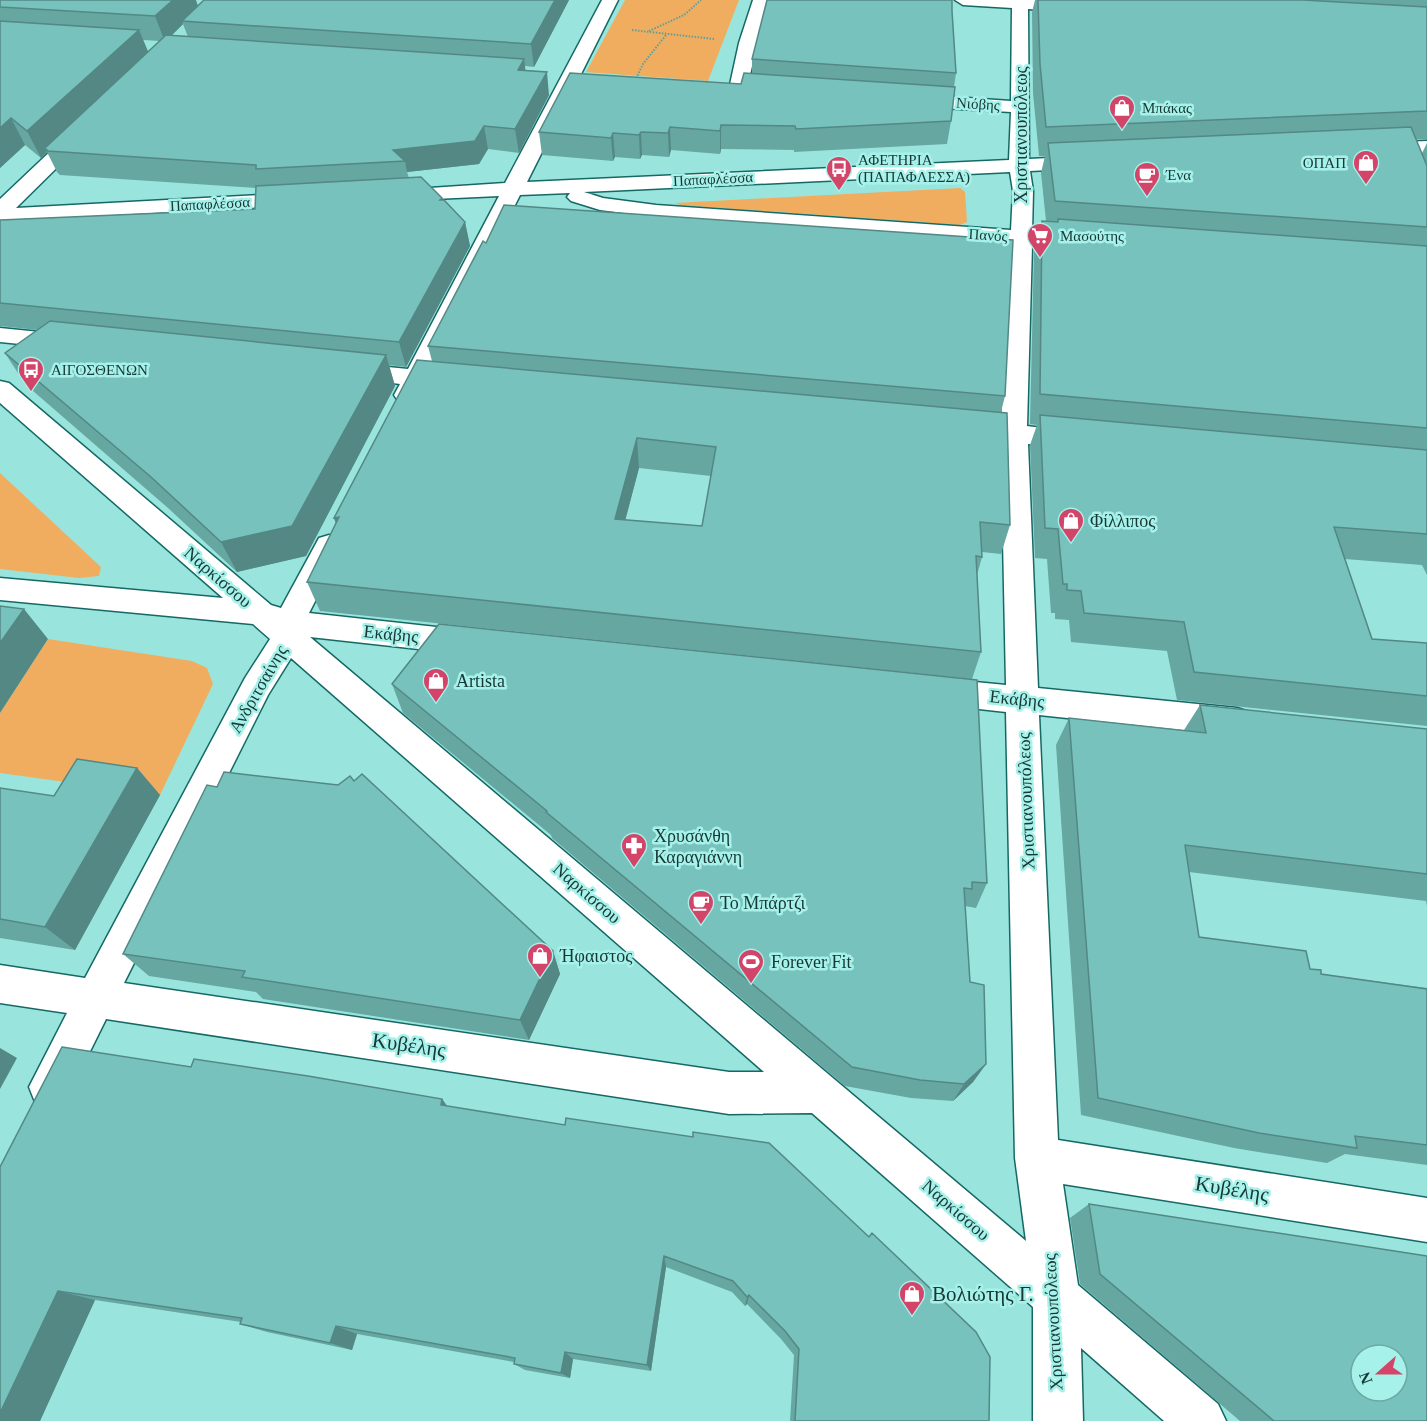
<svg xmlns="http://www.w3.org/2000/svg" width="1427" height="1421" viewBox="0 0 1427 1421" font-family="Georgia,serif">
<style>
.green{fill:#f0ad5f}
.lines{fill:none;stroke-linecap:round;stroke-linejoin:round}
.minor-casing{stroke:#156964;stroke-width:3}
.path{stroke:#649e99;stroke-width:2;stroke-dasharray:1.5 1.5;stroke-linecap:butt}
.minor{fill:#fff;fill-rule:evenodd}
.wall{fill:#66a7a2;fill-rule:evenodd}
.shaded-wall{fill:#538884}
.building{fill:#77c2bc;stroke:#538884;stroke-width:1.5;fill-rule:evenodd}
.labels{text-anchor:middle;stroke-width:5;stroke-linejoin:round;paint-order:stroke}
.far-street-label{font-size:15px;fill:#183835;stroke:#a6f2eb}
.far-poi-label{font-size:15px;fill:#183835;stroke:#a6f2eb;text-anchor:start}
.street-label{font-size:18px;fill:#183835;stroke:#a6f2eb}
.poi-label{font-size:18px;fill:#183835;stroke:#a6f2eb;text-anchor:start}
.near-street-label{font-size:21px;fill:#183835;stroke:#a6f2eb}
.near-poi-label{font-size:21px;fill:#183835;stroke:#a6f2eb;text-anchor:start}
</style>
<rect width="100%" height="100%" fill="#99e5de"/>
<path class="green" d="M625,0H739L708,81L586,72Z
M960,188L965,192L967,222L960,225L680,205L675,203Z
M0,473L101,567L99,576L79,578L0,569Z
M48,639L192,661L207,668L213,684L160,795L0,773V713Z"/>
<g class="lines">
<defs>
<path id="minor" d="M602,0H618L527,182L1009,160L1011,112L909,106L902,104L900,100L902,96L909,94L1011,101L1012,8L963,5L955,0H1042L1050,5L1042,10L1028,9L1029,159L1089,156L1096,158L1099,162L1096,166L1089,168L1030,171L1033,191L1032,232L1050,234L1053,239L1050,244L1032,245L1027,426L1088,434L1092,440L1088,446L1079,449L1028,444L1038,688L1237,708L1249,712L1254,722L1249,732L1237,736L1039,715L1058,1140L1427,1198V1242L1063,1184L1078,1285L1218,1404L1226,1421H1164L1081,1348L1083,1421H1033V1307L812,1113L729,1114L106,1019L65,1102L50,1108L35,1102L29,1087L67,1013L0,1003V965L85,978L245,678L270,639L253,624L0,600V578L223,598L0,403V381L9,383L271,605L281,608L319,538L329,535L339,538L344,545L309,613L473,631L484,634L489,643L484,652L473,655L310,637L1026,1241L1015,1158L1006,712L934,704L922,700L918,691L922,682L934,678L1006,685L1001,441L954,435L950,429L954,423L963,420L1001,424L1010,243L656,217L600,210L571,201L567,197L570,193L520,195L432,371L461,375L465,381L461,387L452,389L424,386L416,401L407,403L398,401L394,395L400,384L339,376L335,371L339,366L348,363L408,369L499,196L391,201L384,199L380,195L384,191L505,183ZM1010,172L1013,191L1011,230L656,205L603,198L584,192ZM291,658L764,1072H729L124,983L268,695Z
M753,0H769L757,43L747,89L745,93H731L729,89L739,43Z
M83,125L90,127L93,131L90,135L16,208L301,193L308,195L312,199L308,203L301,205L0,221V199L76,127Z
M1427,141V153L1374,155L1367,153L1364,149L1367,145L1374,143Z
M0,328L70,335L79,337L82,342L79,347L70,349L0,342Z"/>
</defs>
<use href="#minor" class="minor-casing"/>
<path class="path" d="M632,30L714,39
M649,31L684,15L701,0
M635,81L643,64L666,35"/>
<use href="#minor" class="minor"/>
</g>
<path class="wall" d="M0,0L198,6L204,0H569L534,67L525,66V70L549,95L519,153L488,149L479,164L407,172L409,178L442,200L465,222L470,246L406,367L389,365L395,386L306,556L237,572L168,508L25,384L5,353L38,330L0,326V220L255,209L256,188L60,175L57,172L47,152L41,158L25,145L0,168ZM183,24L188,37L172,35ZM143,40L160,41L148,52Z
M1035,0H1427V139H1416L1422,153L1427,143V575L1422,565L1345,559L1372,639L1427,643V726L1177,700L1167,651L1071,642L1069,620L1055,619V613H1051L1047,559L1035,558L1030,445L1037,425L1030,424L1034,251L1042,221H1046L1041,173L1045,156H1039L1033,93L1032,12Z
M952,11L956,73L954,87L951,121L947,144L794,152V150L721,149L720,154L671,150L669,157L642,155L640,159L615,157L613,161L542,155L539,132L741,84L752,74V59Z
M486,243L1005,396L1001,412L1010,525L1001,554L982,552V557L977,575L981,652L972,679L320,611L307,582L336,524L334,518L432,361L428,346ZM639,468L711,476L702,526L625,520Z
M392,684L987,883L976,908L965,906L970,982L986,1064L973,1082L953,1101L911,1098L845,1086L552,838L551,835L403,713Z
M1200,705L1427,729V906L1426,901L1189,872L1199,937L1310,969L1321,974L1427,988V1165L1345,1154L1327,1163L1234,1148L1081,1115L1056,745L1069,718L1184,730Z
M137,768L160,795L75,950L0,938V788L54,796Z
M354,781L553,951L560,974L529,1040L263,999L256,992L149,976L123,954L217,787L338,785Z
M191,1067L442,1099L447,1106L989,1421H790L794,1355L781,1339L747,1304L745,1306L732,1292L666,1267L651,1371L573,1359L570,1378L525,1370L514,1364V1362L357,1334L352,1350L267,1332L240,1324L241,1322L95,1300L40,1421L0,1167Z
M1089,1204L1427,1421H1240L1080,1284L1070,1218Z"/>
<path class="shaded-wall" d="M173,0H196L199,9L182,21L183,24L165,42L155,16Z
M555,0H569L534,67L531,44Z
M139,30L150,56L45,148L47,152L41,158L27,131Z
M524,59L527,81L518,70Z
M547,72L549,95L519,153L515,129Z
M11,118L25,145L0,168V128Z
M721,125V149L720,154V131Z
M484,126L488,149L479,164L407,172L405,161L393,150Z
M670,127L671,150L669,157L668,133Z
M641,132L642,155L640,159L639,135Z
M613,133L615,157L613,161L611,138Z
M465,222L470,246L406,367L399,342Z
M386,355L395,386L306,556L237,572L221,542Z
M637,438L639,468L618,548L615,519Z
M339,517L345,547L334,518Z
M24,609L48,639L0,713V643Z
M137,768L160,795L75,950L45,927Z
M553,951L560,974L529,1040L520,1020Z
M0,1048L17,1058L0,1089Z
M986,1064L973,1082L953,1101L964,1084Z
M442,1099L456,1118L441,1105Z
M664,1256L666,1267L651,1371L647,1365Z
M58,1291L95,1300L40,1421H0V1413Z
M749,1295L747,1304L745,1306L747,1297Z
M336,1326L357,1334L352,1350L330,1343Z
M565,1352L573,1359L570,1378L561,1373Z"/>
<path class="building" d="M0,0H173L155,16L0,7Z
M204,0H555L531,44L182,21Z
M767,0H952V11L956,73L752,59Z
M1038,0H1303L1427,7V111L1046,127L1040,64Z
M0,21L139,30L27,131L11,118L0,128Z
M166,35L524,59L518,70L547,72L515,129L484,126L475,141L393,150L405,161L256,169V165L48,151L45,148Z
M570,73L741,84L744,73L955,87L951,121L796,129L795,126L721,125L720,131L670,127L668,133L641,132L639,135L613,133L611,138L539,132Z
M1411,127L1427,166V227L1055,201L1048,143Z
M421,177L442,198L440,200H444L465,222L399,342L0,303V220L255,209L256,186Z
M504,205L1013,240L1005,396L428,346L483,241L486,243Z
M1058,219L1427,246V428L1040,394L1042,221L1058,222Z
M50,321L386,355L292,526L221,542L151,477L5,353Z
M417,360L1007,413L1010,525L980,522L982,557L976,556L981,652L307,582L339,517L334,518ZM637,438L716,447L702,526L615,519Z
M1040,415L1427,450V534L1334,527L1372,639L1427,643V696L1194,672L1184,622L1084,613L1081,591L1067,590V584H1063L1058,529L1045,528Z
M0,606L24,609L0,643Z
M439,624L977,680L987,883L972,882V889L964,888L970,982L984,985L986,1064L964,1084L920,1080L852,1067L546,812L547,811L392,684Z
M1200,705L1427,729V874L1185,845L1199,937L1306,951L1310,969L1321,970V974L1427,989V1145L1355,1136L1357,1148L1259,1133L1098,1098L1069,718L1206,733Z
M77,759L137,768L45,927L0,919V788L54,796Z
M224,772L338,785L350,776L354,781L362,774L553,951L520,1020L242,977L245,971L123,954L207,785L217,787Z
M62,1047L191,1067L194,1059L308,1076L442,1099L441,1105L565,1125L566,1118L693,1137V1132L769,1143L869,1237L872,1233L976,1332L990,1357L989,1421H795L799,1349L785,1331L749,1295L747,1297L733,1281L664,1256L647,1365L565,1352L561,1373L514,1364L515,1358L336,1326L330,1343L240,1324L242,1318L58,1291L0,1413V1167Z
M1089,1204L1427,1256V1421H1274L1100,1274ZM1361,1355H1397V1391H1361Z"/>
<defs>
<symbol id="shop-pin" viewBox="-11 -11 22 30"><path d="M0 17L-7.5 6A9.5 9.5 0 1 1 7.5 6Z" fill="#d34469" stroke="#a6f2eb"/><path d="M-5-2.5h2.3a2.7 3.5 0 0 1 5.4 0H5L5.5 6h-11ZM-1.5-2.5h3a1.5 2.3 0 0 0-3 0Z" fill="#fff"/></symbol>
<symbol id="bus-pin" viewBox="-11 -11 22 30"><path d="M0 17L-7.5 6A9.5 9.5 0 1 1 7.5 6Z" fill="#d34469" stroke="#a6f2eb"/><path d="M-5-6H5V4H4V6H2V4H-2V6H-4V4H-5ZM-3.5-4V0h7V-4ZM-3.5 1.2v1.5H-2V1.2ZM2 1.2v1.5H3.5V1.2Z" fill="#fff"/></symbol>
<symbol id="cafe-pin" viewBox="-11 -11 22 30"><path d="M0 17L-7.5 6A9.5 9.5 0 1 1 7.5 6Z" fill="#d34469" stroke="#a6f2eb"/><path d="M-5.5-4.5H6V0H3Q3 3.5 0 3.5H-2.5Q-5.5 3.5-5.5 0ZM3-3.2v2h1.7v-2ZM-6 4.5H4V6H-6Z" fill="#fff"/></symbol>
<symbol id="supermarket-pin" viewBox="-11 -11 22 30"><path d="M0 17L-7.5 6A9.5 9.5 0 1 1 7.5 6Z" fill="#d34469" stroke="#a6f2eb"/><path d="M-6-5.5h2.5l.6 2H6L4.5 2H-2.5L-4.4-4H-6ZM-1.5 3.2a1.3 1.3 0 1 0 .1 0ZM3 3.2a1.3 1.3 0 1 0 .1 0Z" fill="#fff"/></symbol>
<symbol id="pharmacy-pin" viewBox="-11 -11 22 30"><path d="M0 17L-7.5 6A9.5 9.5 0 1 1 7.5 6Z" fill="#d34469" stroke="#a6f2eb"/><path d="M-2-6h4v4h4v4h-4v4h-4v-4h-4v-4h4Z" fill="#fff"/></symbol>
<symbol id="stadium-pin" viewBox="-11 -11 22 30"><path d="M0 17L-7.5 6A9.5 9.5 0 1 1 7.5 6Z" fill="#d34469" stroke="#a6f2eb"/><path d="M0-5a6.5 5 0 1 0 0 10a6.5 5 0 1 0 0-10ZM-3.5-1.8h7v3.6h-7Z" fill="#fff"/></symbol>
</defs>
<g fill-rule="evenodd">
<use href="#shop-pin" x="1107" y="93" width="30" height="40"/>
<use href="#shop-pin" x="1351" y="148" width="30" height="40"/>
<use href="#bus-pin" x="824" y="154" width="30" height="40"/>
<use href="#cafe-pin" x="1132" y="160" width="30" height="40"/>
<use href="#supermarket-pin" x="1025" y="221" width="30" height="40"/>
<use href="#bus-pin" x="16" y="355" width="30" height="40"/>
<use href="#shop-pin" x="1056" y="506" width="30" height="40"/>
<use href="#shop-pin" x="421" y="666" width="30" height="40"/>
<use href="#pharmacy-pin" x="619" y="831" width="30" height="40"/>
<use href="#cafe-pin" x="686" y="888" width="30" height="40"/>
<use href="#shop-pin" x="525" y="941" width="30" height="40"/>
<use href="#stadium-pin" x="736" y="947" width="30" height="40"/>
<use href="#shop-pin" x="897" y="1279" width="30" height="40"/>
</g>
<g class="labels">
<g class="far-street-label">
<text transform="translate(978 104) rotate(4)" y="5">Νιόβης</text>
<text transform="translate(713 179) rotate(-3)" y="5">Παπαφλέσσα</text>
<text transform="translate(210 204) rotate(-3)" y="5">Παπαφλέσσα</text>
<text transform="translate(988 235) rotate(4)" y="5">Πανός</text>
</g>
<g class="far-poi-label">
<text x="1142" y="113">Μπάκας</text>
<text x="858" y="165">ΑΦΕΤΗΡΙΑ<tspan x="858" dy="17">(ΠΑΠΑΦΛΕΣΣΑ)</tspan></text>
<text x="1346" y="168" text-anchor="end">ΟΠΑΠ</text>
<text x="1166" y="180">Ένα</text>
<text x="1060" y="241">Μασούτης</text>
<text x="51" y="375">ΑΙΓΟΣΘΕΝΩΝ</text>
</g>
<g class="street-label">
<text transform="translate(1021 135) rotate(-90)" y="6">Χριστιανουπόλεως</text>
<text transform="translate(218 577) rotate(41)" y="6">Ναρκίσσου</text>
<text transform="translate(391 634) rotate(6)" y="6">Εκάβης</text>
<text transform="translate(258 689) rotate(-60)" y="6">Ανδριτσαίνης</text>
<text transform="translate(1017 699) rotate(6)" y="6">Εκάβης</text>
<text transform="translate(1026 801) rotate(-92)" y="6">Χριστιανουπόλεως</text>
<text transform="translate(587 893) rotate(41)" y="6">Ναρκίσσου</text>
<text transform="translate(956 1210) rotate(41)" y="6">Ναρκίσσου</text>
<text transform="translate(1053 1322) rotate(-93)" y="6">Χριστιανουπόλεως</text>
</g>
<g class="poi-label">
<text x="1090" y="527">Φίλλιπος</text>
<text x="456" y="687">Artista</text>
<text x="654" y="842">Χρυσάνθη<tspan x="654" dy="21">Καραγιάννη</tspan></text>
<text x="720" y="909">Το Μπάρτζι</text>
<text x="560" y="962">Ήφαιστος</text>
<text x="771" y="968">Forever Fit</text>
</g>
<g class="near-street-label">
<text transform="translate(409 1045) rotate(8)" y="7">Κυβέλης</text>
<text transform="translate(1232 1189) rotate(9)" y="7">Κυβέλης</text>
</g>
<g class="near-poi-label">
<text x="932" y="1301">Βολιώτης Γ.</text>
</g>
</g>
<g transform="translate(1379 1373) rotate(249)"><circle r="28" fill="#a6f2eb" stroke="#6da8a2" stroke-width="1.5"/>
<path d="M0-4.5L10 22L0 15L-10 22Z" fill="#d34469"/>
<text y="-9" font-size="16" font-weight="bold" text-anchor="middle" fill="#183835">N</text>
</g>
</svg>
